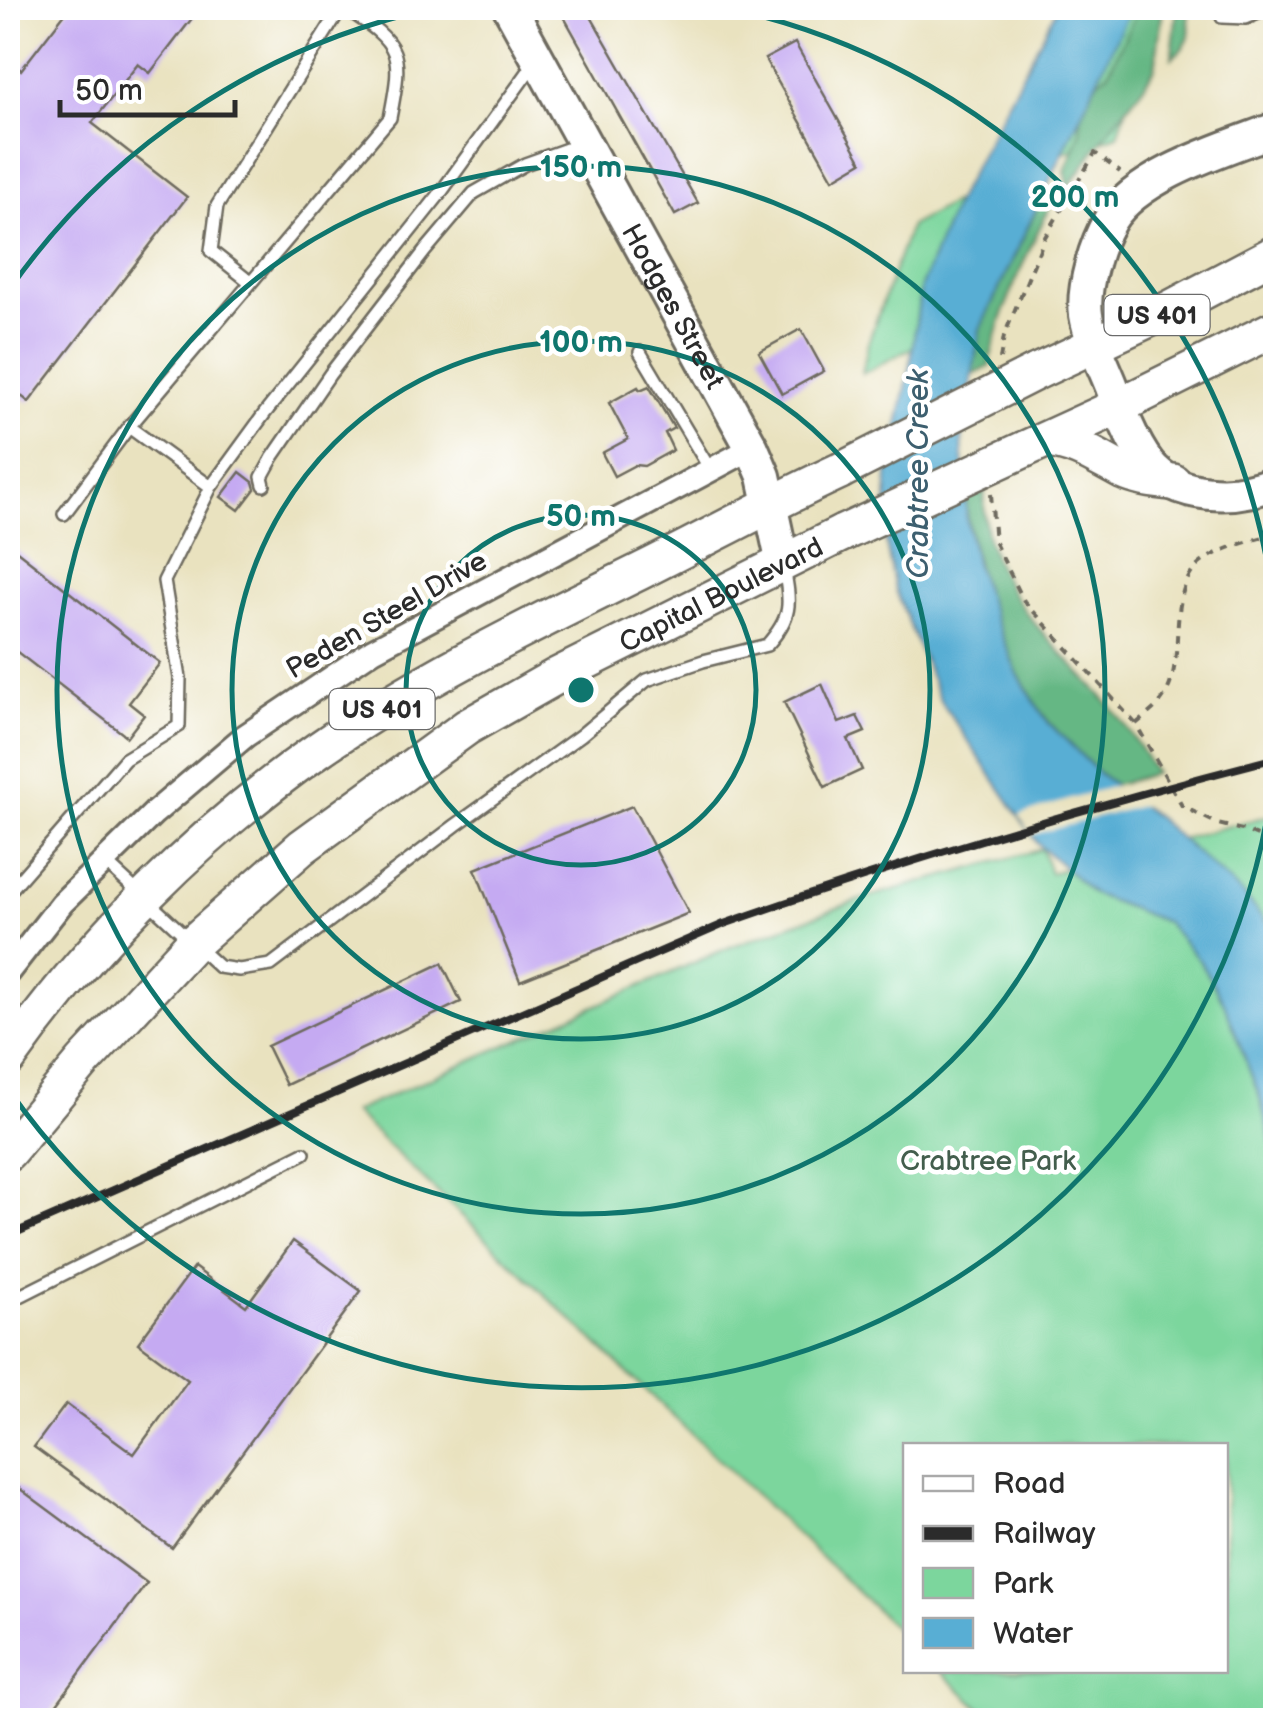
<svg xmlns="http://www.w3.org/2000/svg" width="1283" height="1728" viewBox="0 0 1283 1728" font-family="'Balsamiq Sans',sans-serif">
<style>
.green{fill:#7cd69d;stroke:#548064;stroke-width:2.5}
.forest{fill:#65b784;stroke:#487158;stroke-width:2.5}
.water{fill:#58aed4;stroke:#426c80;stroke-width:2.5}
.pier{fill:#e9e2bf}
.building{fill:#c5aaf2}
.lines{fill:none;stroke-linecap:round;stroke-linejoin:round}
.lane-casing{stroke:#6e6b5f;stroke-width:16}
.street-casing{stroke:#6e6b5f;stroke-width:28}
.secondary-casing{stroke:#6e6b5f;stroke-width:38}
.primary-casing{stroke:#6e6b5f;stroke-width:40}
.path{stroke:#6e6b5f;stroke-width:4;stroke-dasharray:8 8;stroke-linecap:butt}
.lane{stroke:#fff;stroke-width:11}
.street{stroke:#fff;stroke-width:22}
.secondary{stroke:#fff;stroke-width:32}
.primary{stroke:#fff;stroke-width:35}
.rail{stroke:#2b2b2b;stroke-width:8}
.primary-bridge-casing{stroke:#6e6b5f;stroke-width:40;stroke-linecap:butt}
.primary-bridge{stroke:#fff;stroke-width:35}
.ring{fill:none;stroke:#0f766e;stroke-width:5}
.labels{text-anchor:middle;stroke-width:9;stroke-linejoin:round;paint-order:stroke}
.shield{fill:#fff;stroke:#6b6b6b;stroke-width:2.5}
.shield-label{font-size:25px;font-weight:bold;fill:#2b2b2b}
.street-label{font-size:28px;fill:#2b2b2b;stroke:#fff}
.park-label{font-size:28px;fill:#435e4d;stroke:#fff}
.water-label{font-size:30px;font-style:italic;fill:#3d5f6f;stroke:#fff}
.centre{fill:#0f766e;stroke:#fff;stroke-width:5}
.ring-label{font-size:30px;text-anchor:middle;font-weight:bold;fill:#0f766e;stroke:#fff;stroke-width:9;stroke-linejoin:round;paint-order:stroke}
</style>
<rect width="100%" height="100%" fill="#fff"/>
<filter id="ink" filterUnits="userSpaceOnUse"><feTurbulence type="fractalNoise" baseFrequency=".01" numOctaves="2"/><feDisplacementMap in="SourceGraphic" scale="20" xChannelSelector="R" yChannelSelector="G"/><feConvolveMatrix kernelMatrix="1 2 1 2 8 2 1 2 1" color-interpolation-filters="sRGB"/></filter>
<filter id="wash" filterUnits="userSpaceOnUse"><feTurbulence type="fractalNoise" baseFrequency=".0048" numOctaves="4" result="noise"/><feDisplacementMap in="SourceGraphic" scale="40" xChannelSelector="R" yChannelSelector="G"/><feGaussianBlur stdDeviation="2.25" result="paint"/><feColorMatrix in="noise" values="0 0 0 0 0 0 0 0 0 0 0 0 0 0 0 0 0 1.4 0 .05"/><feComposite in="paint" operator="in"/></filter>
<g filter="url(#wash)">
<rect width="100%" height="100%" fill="#e9e2bf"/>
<path class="green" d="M1103,8H1162L1147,43L1118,135L1015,169L951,327L862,374L868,343L910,226L1015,169Z
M1275,814V1720H993L940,1671L1226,1670V1446H906L905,1637L353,1112L730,947L865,898L1042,849L1050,873Z"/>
<path class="forest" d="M1138,8H1163L1155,68L1143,87L1107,133L1069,187L1065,171L1080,133V104L1088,89L1108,73Z
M1177,8H1188C1190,34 1194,41 1172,58Z
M1032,196H1055C1030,247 999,311 989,367L971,376L968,341Z
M984,480C985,500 983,522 989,542C1009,612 1068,655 1112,708C1129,728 1142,751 1155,773L1114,786C1091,767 1067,744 1048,721C1002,666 969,561 965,490Z"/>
<path class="water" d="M1057,8H1131L980,329L962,441L967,520L975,562L994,617L1017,673L1046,720L1099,773L1155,816L1244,895L1275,933V1157L1260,1098L1224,1003L1199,960L1166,922L1093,894L1038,844L940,700L895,589L885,538L888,474L909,373L921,286L955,203Z"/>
<path class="pier" d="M1120,784L1148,804L1032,835L1019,815Z"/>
<g id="blocks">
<path class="building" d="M69,8H200L150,73L138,64L92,123L187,197L29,402L8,386V59L21,70Z
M559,8H586L698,203L675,215Z
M795,43L862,162L833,179L765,59Z
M801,329L824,371L782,394L759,352Z
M649,386L674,428L665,433L673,450L644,466L635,465L614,476L602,453L628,439L609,403L638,387L640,390Z
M240,472L253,482L255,489L239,510L221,497Z
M8,544L160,663L129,703L144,715L127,737L8,645Z
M822,684L839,723L857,716L865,732L848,739L862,770L825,787L784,702Z
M632,806L689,913L520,981L475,869Z
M442,963L461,1002L286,1085L267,1046Z
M293,1241L361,1291L172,1548L34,1447L66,1404L134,1454L188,1380L138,1343L194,1267L246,1306Z
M8,1480L147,1583L45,1720H8Z"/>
</g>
</g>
<g filter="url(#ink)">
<use href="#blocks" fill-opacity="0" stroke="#6e6b5f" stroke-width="2.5"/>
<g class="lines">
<defs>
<path id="lane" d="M1220,8L1222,17L1246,18L1270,8
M250,282L211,251L217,206L341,8
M640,352L711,471
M264,485L262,477L273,457L330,374L425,251L474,193L525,164L581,144
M211,487L129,427L390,118C403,52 402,45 345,8
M64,514L129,427
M104,861L219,967L239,970L271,965L456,825L581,735L647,680L703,661L767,645C792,617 791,604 784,568
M8,893L125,759L179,726L180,678L164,581L211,487L265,413L439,195L536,61
M8,1302L304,1153"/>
<path id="street" d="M8,972L62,903L154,813L245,736L373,650L752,448"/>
<g id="secondary">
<path id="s1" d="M510,8L752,448L764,476L783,564"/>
<path d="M1276,129C1227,148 1138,174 1110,220C1096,243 1082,288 1086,315C1090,339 1103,364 1112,387C1121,412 1132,442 1148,463C1177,500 1237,499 1276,482"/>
</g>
<g id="primary">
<path d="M1036,372L1160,314L1276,253"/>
<path d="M1047,440C1077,443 1097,458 1124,472C1139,479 1156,481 1173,482"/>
<path d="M1025,449L1119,406L1276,328"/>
<path d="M8,1059C90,943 201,832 318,750C420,679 532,625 643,570C709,537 773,502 840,471"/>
<path id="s2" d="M8,1152L83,1062L193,943L302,847L467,727L555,677L843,533"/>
</g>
</defs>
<use href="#lane" class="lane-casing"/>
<use href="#street" class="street-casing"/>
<use href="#secondary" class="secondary-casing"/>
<use href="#primary" class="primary-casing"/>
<path class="path" d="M1068,197L1086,206
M1000,359L1004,336L1045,237L1095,153L1120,172
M991,494L995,543L1024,601L1136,724L1182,806L1218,824L1246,831L1276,844
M1136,724C1145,716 1158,707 1164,697C1188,659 1164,591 1202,562C1222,547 1252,541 1276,533"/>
<use href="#lane" class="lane"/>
<use href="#street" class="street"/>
<use href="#secondary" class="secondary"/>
<use href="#primary" class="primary"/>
<path class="rail" d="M8,1236L724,924C905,860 1090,806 1276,758"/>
<defs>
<path id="primary-bridge" d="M840,471L1036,372
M843,533L1025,449"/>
</defs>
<use href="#primary-bridge" class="primary-bridge-casing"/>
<use href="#primary-bridge" class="primary-bridge"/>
</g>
</g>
<g class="ring">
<circle cx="581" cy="690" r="175"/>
<circle cx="581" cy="690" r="349"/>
<circle cx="581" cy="690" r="524"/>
<path d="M1275 763A698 698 0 0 1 9 1090M9 290A698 698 0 0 1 430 9M732 9A698 698 0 0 1 1275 617"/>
</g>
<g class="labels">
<g class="shield">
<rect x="1104.5" y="295" width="105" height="40" rx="8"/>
<rect x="329.5" y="689" width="105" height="40" rx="8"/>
</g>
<g class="shield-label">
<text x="1157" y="324">US 401</text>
<text x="382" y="718">US 401</text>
</g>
<g class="street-label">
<text dy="10" stroke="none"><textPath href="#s1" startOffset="340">Hodges Street</textPath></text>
<text dy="10" stroke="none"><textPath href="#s2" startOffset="915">Capital Boulevard</textPath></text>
<text transform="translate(386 614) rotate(-30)" y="10">Peden Steel Drive</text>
</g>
<g class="park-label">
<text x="988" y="1170">Crabtree Park</text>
</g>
<g class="water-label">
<text transform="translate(918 474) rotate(-90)" y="10">Crabtree Creek</text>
</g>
</g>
<circle cx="581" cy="690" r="15" class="centre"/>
<g class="ring-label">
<text x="581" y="177">150 m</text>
<text x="1075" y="207">200 m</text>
<text x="581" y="352">100 m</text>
<text x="581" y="526">50 m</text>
</g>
<rect width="1283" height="1728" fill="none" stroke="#fff" stroke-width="40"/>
<rect x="903" y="1443" width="325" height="230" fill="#ffffff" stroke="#aaaaaa" stroke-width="2.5"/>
<rect x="923" y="1476" width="50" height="15" fill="#ffffff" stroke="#aaaaaa" stroke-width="2.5"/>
<text x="993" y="1493" font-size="30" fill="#2b2b2b">Road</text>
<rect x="923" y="1526" width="50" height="15" fill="#2b2b2b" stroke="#aaaaaa" stroke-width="2.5"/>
<text x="993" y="1543" font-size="30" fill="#2b2b2b">Railway</text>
<rect x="923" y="1568" width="50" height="30" fill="#7cd69d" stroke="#aaaaaa" stroke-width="2.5"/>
<text x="993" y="1593" font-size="30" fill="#2b2b2b">Park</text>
<rect x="923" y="1618" width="50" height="30" fill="#58aed4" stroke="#aaaaaa" stroke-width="2.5"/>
<text x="993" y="1643" font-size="30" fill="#2b2b2b">Water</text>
<path d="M60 100v15h175v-15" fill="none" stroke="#2b2b2b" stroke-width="5"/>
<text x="75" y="100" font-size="30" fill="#2b2b2b" stroke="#ffffff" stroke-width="8" paint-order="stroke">50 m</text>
</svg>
